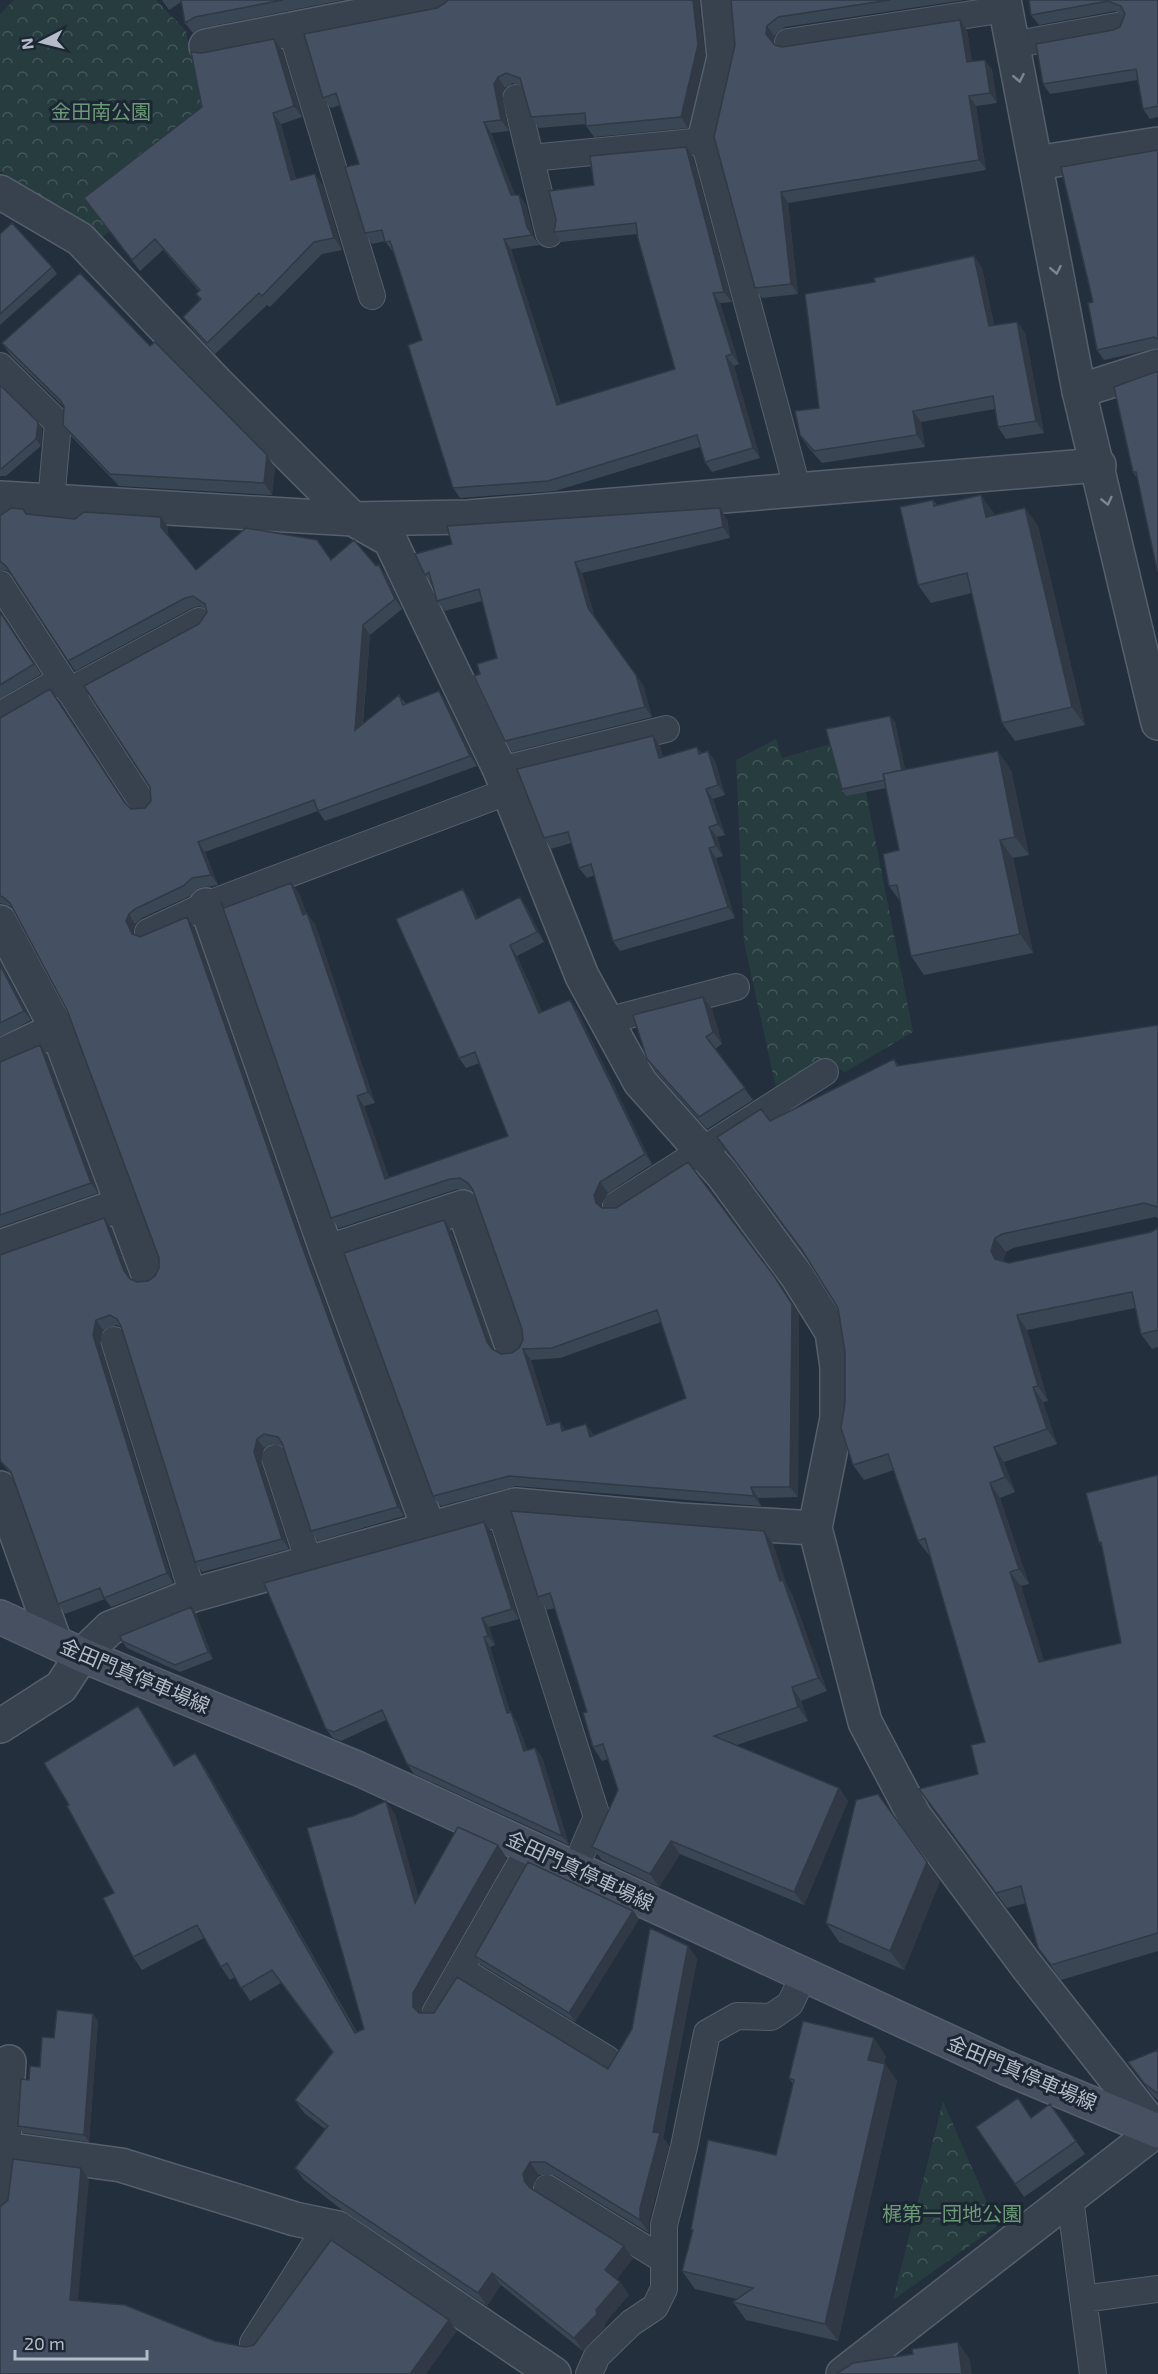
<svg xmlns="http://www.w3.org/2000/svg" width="1158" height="2374" viewBox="0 0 1158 2374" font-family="'Exo 2','Noto Sans JP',sans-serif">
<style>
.park{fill:url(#park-crowns)}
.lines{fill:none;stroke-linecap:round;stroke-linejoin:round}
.service-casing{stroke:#565f6c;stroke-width:28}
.minor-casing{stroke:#565f6c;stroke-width:36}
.tertiary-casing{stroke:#565f6c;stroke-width:36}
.secondary-casing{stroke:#565f6c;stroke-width:36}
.service{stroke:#38414e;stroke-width:26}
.minor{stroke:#38414e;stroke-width:33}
.tertiary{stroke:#38414e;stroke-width:33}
.secondary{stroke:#465061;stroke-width:33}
.wall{fill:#3b4654;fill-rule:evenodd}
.shaded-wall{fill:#303945}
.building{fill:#455162;stroke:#303945;stroke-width:1.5;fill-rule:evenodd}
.oneway{stroke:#7c8592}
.labels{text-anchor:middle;stroke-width:6;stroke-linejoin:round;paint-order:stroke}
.park-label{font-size:20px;fill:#6b9a76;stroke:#1d2633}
.street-label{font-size:20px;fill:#b4bcc9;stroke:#1d2633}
</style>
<defs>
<pattern id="park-crowns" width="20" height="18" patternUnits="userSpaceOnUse" patternTransform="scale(1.5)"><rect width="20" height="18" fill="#263c3f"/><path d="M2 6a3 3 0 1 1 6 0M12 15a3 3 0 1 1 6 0" fill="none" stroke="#435659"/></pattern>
</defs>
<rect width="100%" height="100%" fill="#242f3e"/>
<path class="park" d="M14,0H156L186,31L210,145L202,163L102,237L0,171V14Z
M855,737L913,1032L845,1072L826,1061L776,1088L744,942L736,760L776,739L782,758Z
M943,2101L997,2226L893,2300Z"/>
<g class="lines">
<defs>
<path id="service" d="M291,29L372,296
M788,42L1006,9
M1012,45L1117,26
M516,98L549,234
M531,158L704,141L798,491
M0,366L58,423L51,501
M0,584L144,805
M69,691L199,621
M0,715L62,679
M500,770L666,729
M148,932L206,905L509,791
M606,1021L736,987
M616,1205L825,1072
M114,1340L193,1595
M275,1458L309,1562
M500,1510L597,1817L575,1868
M460,1969L607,2059
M435,2013L530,1847
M547,2188L664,2260
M1070,2198L1093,2374
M1083,2299L1158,2289
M253,2343L327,2226
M589,2374L597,2356L631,2323L655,2307L664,2289V2225L684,2147L707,2033L737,2016L771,2017L790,2004L804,1975"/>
<path id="minor" d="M206,46L440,0
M704,141L724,57L718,0
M1036,163L1158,144
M0,192L80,239L217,383L353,519L390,540L500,770L582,976L640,1082L722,1174L797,1276L832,1332L837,1367V1418L815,1528
M1079,391L1158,366
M0,498L353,519L468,517L1099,465
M206,905L327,1252L429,1529
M0,922L57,1029L148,1274
M0,1056L57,1029
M0,1247L123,1204
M327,1252L463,1207L512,1346
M0,1488L55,1642
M0,1726L61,1687L82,1655L110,1628L193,1595L515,1505L680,1520L815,1528L865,1722L914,1815L1026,1965L1156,2130
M4,2149L121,2165L295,2219L338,2228L554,2374
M0,2201L9,2062
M843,2374L1158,2129"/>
<path id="tertiary" d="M1004,0L1079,391L1158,723"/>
<path id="secondary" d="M0,1617L82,1655L359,1769L1006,2068L1158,2131"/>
</defs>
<use href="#service" class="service-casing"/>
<use href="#minor" class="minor-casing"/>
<use href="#tertiary" class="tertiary-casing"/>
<use href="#secondary" class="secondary-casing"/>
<use href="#service" class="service"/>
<use href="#minor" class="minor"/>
<use href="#tertiary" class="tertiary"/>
<use href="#secondary" class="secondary"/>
</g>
<path class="wall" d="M162,0H343L202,28L193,33L185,23L181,2L169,10Z
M731,0H964L785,27L774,36L773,44L775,45L782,47L967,30L972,62L985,60L992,70L997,103L976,106L986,170L788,203L798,294L762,298L755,288L735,45Z
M1029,0H1158V117L1150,119L1143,109L1138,80L1050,94L1043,84L1113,30L1120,27L1124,15L1115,11L1039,25L1031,15Z
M699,2L705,56L688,128L594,137L586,126V124L539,128L531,117L522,87L513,83L505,88L502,94L509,131L491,133L515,195H519L526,205L534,238L540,245L511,249L561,404L675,369L637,234L561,242L554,232L594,185L693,157L732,302L720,303L739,364L734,366L760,458L712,472L705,462L700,447L555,491L460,498L453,488L422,340L394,252H393L385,241L372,244L365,233L359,164L340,105L331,108L323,98L437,8L445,3Z
M282,50L302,117L281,124L296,179L323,185L342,250L322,254L270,307L267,305L215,354L191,328L183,317L200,300L196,294L199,291L163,250L140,271L84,198L202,107V53Z
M1158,150V348L1104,360L1097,350L1093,302Z
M0,234L52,267L57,274L0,325Z
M974,256L982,268L994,325L1017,322L1025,333L1044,433L1006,439L998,427L995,409L921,422L925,447L822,463L808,447L800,435L819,408L875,282Z
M2,343L150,346L275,468L272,495L119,486L72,437L63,425L64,407L11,356Z
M1158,371V572L1157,570L1138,480L1133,472Z
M0,385L38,422L42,429L41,446L6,476H0Z
M981,495L994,515L1025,508L1038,526L1085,725L1015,741L1002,723L972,593L931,603L918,585L933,500L937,505Z
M26,514L168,527V535L196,570L331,560L376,566L386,575L402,609L370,635L363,723L399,695L406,704L446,701L477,766L325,821L318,811L205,852L218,885L199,888L190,896L142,918L135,924L133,931L135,935L140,937L187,917L194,927L309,1258L404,1516L318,1541L311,1531L283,1446L271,1444L264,1448L261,1462L289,1549L202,1572L195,1562L122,1328L117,1325L103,1330L100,1344L173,1583L111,1607L105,1599L65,1614L58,1604L12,1476L1,1462L104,1218L111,1228L130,1279L137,1282L148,1281L155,1276L159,1268V1258L67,1010L13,909L10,906L0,903V718L131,809L145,808L151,801L199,624L207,612V610L200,606L192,608L75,671L12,575L6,570L0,571V516Z
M727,519L730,538L582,573L595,618L643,685L652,717L512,752L505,741L480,674L497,658L482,601L445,611L437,601L433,585L425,575L415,554Z
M0,611L41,674L0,699Z
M890,716L895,722L905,769L1011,770L1029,855L1013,858L1033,953L924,975L911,956L900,901L889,886L899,850L886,788L846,796L842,789Z
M660,746L663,757L697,747L701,753L715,761L725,795L713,799L725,835L717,837L723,856L716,858L735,918L620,951L613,941L595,875L587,878L579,868L571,843L551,849L544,838Z
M291,883L299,893L306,914L315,924L375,1103L364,1106L389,1178L508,1136L480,1063L466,1068L459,1058L463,889L470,900L478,918L520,897L527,908L544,942L517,956L542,1012L570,1000L577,1010L652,1164L608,1193L601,1205L602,1208L781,1287L799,1314L798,1497L758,1498L761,1506L516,1486L441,1506L433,1496L444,1220L451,1231L494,1350L501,1354L512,1353L519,1348L523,1340L522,1329L474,1192L467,1189H457L339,1228L331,1218L221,902L225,908ZM661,1322L686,1398L594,1436L593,1434L565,1430L560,1422L551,1424L531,1360L560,1358Z
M0,962L31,1020L0,1037Z
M703,997L712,1009L722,1044L715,1049L753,1100L707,1129L655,1071L647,1059Z
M1158,1025V1218L1155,1217L1013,1248L1006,1252L1003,1261L1009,1263L1151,1232L1158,1228V1347L1152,1349L1141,1334L1135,1308L1027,1330L1048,1401L1043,1402L1057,1444L1004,1462L1015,1492L1000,1498L1029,1584L1021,1586L1044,1661L1121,1643L1102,1547L1099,1543L1158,1475V1951L1061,1980L1038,1948L1026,1903L1007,1908L919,1789L978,1774L985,1742L930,1555H929L918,1541L894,1470L864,1480L853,1465L845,1403V1352L838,1308L805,1256L717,1137L770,1121L894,1059L899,1066Z
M40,1045L47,1055L98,1193L0,1227V1062Z
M491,1531L519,1619L489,1627L495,1645L490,1647L510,1712L517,1722L527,1750L542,1757L569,1845L414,1774L407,1764L386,1720L341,1741L333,1738L326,1729Z
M764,1531L773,1544L787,1586L792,1594L827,1691L801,1701L808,1721L737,1745L839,1788L848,1801L804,1905L680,1854L659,1887L602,1860L592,1847L618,1790L608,1759L602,1761L593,1747L587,1712L555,1608L547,1610L538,1597Z
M196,1614L213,1659L180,1672L127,1648L122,1641Z
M147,1719L175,1765L204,1766L357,2032L364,2029L395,1814L418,1896L507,1858L422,2006V2013L608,2069L688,1946L697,1959L663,2138L669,2146L649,2221V2233L554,2175H539L532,2187L533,2189L633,2258L617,2279L620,2282L629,2295L605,2323V2327L583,2351L501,2285L487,2306L342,2210L304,2180L295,2168L325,2129L304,2113L295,2100L332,2052L281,1983L250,2001L235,1977L230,1980L221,1967L204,1938L142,1970L133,1957L114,1893L69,1805Z
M940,1881L904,1970L839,1942L826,1923Z
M633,1911L639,1919L575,2022L480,1964L475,1956Z
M93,2014L98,2021L89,2142L23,2133L18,2126L29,2080L40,2067L54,2038Z
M1158,2050V2100L1153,2096L1128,2062Z
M886,2056L884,2063L897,2081L838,2341L746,2320L733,2302L737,2299L695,2289L682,2271L692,2232L691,2229L776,2155L793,2084L789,2078Z
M1050,2104L1085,2154L1024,2197L976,2127L1032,2117Z"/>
<path class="shaded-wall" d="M693,0H700L699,2L705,56L688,128L681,117Z
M960,20L967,30L974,73L967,62Z
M767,26L774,36L773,45L766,34Z
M274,39L282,50L302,117L294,106Z
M985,60L992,70L997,103L990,93Z
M498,77L505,88L502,94L509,131L501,120L494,84Z
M969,96L976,106L986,170L979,160Z
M273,113L281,124L299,191L291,180Z
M484,122L491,133L519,206L511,195Z
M686,147L693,157L732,302L724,292Z
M315,174L323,185L342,250L334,238Z
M781,192L788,203L798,294L791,284Z
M519,195L526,205L534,238L540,245L527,227Z
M504,239L511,249L564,415L557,405Z
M974,256L982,268L997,338L989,326Z
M713,293L720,303L739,364L732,354Z
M1017,322L1025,333L1044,433L1036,421Z
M726,356L734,366L760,458L753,448Z
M913,411L921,422L925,447L917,435Z
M38,422L42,429L41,446L36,439Z
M267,455L275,468L272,495L264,483Z
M981,495L994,513L999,535L986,517Z
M720,508L727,519L730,538L723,527Z
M1025,508L1038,526L1085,725L1072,707Z
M161,517L168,527V536L161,527Z
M575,562L582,573L595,618L588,608Z
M379,565L386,575L402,609L395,599Z
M363,625L370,635L361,739L355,730Z
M636,675L643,685L652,717L645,707Z
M439,691L446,701L477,766L470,756Z
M890,716L895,722L908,783L904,776Z
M653,736L660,746L666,768L659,758Z
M708,751L715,761L725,795L718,785Z
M998,751L1011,770L1029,855L1015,837Z
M706,789L713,799L725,835L718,824Z
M709,827L717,837L723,856L716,846Z
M1000,840L1013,858L1033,953L1020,934Z
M198,842L205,852L218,885L211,875Z
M709,848L716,858L735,918L728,907Z
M291,883L299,893L311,925L303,915Z
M463,889L470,900L483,929L476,919Z
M520,897L527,908L544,942L537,932Z
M307,913L315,924L375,1103L368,1092Z
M129,914L135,924L133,931L139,944L132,934L126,921Z
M187,917L194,927L309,1258L404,1516L398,1507L303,1249Z
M510,945L517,956L547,1023L539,1013Z
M0,962L31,1020L24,1011L0,965Z
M703,997L712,1009L722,1044L713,1032Z
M570,1000L577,1010L652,1164L645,1154Z
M40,1045L47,1055L98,1193L91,1183Z
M357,1096L364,1106L393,1190L385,1179Z
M600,1182L608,1193L601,1205L604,1214L596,1203L594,1195Z
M104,1218L111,1228L131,1281L124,1271Z
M444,1220L451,1231L494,1352L487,1342Z
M995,1238L1006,1252L1001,1266L995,1259L991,1251Z
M774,1276L799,1314L798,1497L790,1487Z
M1017,1315L1027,1330L1048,1401L1038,1386Z
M96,1320L103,1330L100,1344L173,1583L167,1573L93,1335Z
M523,1349L531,1360L554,1436L547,1425Z
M1033,1387L1043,1402L1057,1444L1047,1429Z
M560,1422L567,1432L562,1431Z
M586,1424L593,1434L597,1448L590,1437Z
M257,1439L264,1448L261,1462L289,1549L282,1539L254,1452Z
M994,1447L1004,1462L1015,1492L1005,1477Z
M990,1483L1000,1498L1029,1584L1019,1569Z
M751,1487L758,1498L761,1506L754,1496Z
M484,1522L491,1531L519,1619L512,1609Z
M764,1531L773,1544L787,1586L792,1594L827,1691L818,1678L780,1581Z
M1010,1572L1021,1586L1049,1677L1039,1662Z
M191,1607L196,1614L213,1659L208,1652Z
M482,1618L489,1627L495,1645L488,1636Z
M484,1637L490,1647L513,1722L507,1713Z
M792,1687L801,1701L808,1721L798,1707Z
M138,1706L147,1719L183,1779L174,1766Z
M511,1712L517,1722L531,1760L524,1751Z
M535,1748L542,1757L569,1845L562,1836Z
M195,1753L204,1766L364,2046L355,2033Z
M839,1788L848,1801L804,1905L794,1892Z
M386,1801L395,1814L424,1916L415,1903Z
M671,1841L680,1854L659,1887L650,1874Z
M498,1845L507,1858L422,2006V2020L413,2007V1993Z
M927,1862L940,1881L904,1970L890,1951Z
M633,1911L639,1919L575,2022L569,2013Z
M688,1946L697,1959L663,2138L669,2146L649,2221V2233L640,2220V2208L653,2132Z
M93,2014L98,2021L89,2142L84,2135Z
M874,2038L886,2056L881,2078L868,2060Z
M885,2064L897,2081L838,2341L825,2324Z
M530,2162L539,2175L532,2187L534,2195L525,2182L523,2174Z
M81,2168L89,2180L77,2312L70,2300Z
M624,2246L633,2258L614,2283L605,2270Z
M492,2273L501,2285L487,2306L478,2293Z
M620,2282L629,2295L605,2323V2327L583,2351L574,2338Z
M449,2320L457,2331L426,2374H410Z
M958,2342L970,2360L972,2374H962Z"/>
<path class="building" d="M181,0H283L195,17L185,23Z
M448,0H693L698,45L681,117L586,126L585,113L531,117L520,78L506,73L498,77L494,84L501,120L484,122L511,195H519L527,227L532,235L504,239L557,405L675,369L638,239L636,223L554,232L556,220L549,191L594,185L590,156L686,147L724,292L713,293L732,354L726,356L753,448L705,462L697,435L548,481L453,488L408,345L422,340L390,241L385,242L382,230L365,233L345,167L359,164L336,93L323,98L304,34L437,8L445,3Z
M731,0H890L778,17L767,26L766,34L775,45L782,47L960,20L967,62L985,60L990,93L969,96L979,160L781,192L791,284L755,288L714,137L735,45Z
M1029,0H1158V106L1143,109L1136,69L1043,84L1036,44L1113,30L1120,27L1125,14L1121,6L1108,1L1031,15Z
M274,39L294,106L273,113L291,180L315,174L334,238L314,242L262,296L259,293L207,343L183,317L201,299L196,294L200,290L155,239L132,260L84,198L202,107L191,52L202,53Z
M1158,150V339L1154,337L1097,350L1088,303L1093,302L1061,167Z
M12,223L52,267L0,314V234Z
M974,256L989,326L1017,322L1036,421L998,427L993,396L913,411L917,435L814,451L800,435L795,411L819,408L805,294L875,282L874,278Z
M80,273L150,346L155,342L267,455L264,483L110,474L63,425L64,406L60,400L2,343Z
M1158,371V570H1157L1136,472H1133L1114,387Z
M0,385L38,422L36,439L1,469H0Z
M981,495L986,517L1025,508L1072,707L1002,723L967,573L918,585L900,507L933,500L934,506Z
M11,508L23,509L26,514L75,519L84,512L161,517V527L196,570L246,528L317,540L331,560L354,540L376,566L379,565L395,599L363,625L355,730L399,695L403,705L439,691L470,756L318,811L314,800L198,842L211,875L192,878L183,886L135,909L129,914L126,921L132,934L140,937L187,917L303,1249L398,1507L311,1531L282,1443L278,1437L264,1434L257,1439L254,1452L282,1539L195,1562L121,1326L117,1319L110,1315L96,1320L93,1335L167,1573L104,1598L100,1588L58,1604L11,1472L1,1462L0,1458V1255L104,1218L124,1271L130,1279L137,1282L148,1281L155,1276L159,1268V1258L67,1010L10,903L3,897L0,896V718L50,689L125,803L131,809L145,808L151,801L150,787L84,686L199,624L207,612L205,604L193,596L185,598L68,661L6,566L0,561V516Z
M720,508L723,527L575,562L588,608L636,675L645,707L505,741L474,676L480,674L477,664L497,658L479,589L437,601L429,572L425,575L415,554L452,544L447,526Z
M0,612L34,664L0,685Z
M890,716L902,770L883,774L885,780L842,789L826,729Z
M653,736L659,758L697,747L699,754L708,751L718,785L706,789L718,824L709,827L716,846L709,848L728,907L613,941L591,864L579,868L568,832L544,838L517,769Z
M998,751L1015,837L1000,840L1020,934L911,956L897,885L889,886L883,854L899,850L883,774Z
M291,883L303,915L307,913L368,1092L357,1096L385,1179L508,1136L475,1052L459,1058L396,919L463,889L476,919L520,897L537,932L510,945L539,1013L570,1000L645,1154L600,1182L594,1195L596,1203L602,1208H616L688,1162L774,1276L792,1304L790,1487H751L754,1496L509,1476L433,1496L344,1253L444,1220L487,1342L492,1349L501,1354L512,1353L519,1348L523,1340L522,1329L473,1190L468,1183L460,1178L450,1179L331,1218L221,902L224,908ZM657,1310L686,1398L590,1437L586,1424L562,1431L560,1422L547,1425L523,1349L552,1348Z
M0,965L24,1011L0,1023Z
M703,997L713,1032L706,1037L745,1088L699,1117L647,1059L633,1015Z
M1158,1025V1207L1144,1203L1002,1234L995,1238L991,1251L995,1259L1009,1263L1151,1232L1158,1228V1330L1141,1334L1132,1292L1017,1315L1038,1386L1033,1387L1047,1429L994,1447L1005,1477L990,1483L1019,1569L1010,1572L1039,1662L1121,1643L1101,1542L1099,1543L1086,1493L1158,1475V1933L1051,1965L1038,1948L1021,1886L996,1893L919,1789L978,1774L971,1745L985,1742L925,1538L918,1541L888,1454L853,1465L841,1428L845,1403V1352L838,1308L802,1250L717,1137L761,1109L770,1121L894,1059L897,1066Z
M40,1045L91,1183L0,1215V1062Z
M511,1511L764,1531L780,1581L783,1580L818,1678L792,1687L798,1707L714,1736L839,1788L794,1892L671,1841L650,1874L592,1847L618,1790L603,1744L593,1747L583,1713L587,1712L550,1593L538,1597Z
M484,1522L512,1609L482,1618L488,1636L484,1637L507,1713L511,1712L524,1751L535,1748L562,1836L407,1764L382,1710L334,1732L326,1729L264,1583Z
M191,1607L208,1652L175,1665L122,1641L120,1636Z
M138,1706L174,1766L195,1753L355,2033L364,2029L307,1828L353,1816L386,1801L415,1903L458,1827L498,1845L413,1993V2007L419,2013H434L457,1977L608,2069L632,2029L650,1928L688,1946L653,2132L660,2133L640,2208V2220L545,2162H530L523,2174L525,2182L530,2188L624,2246L605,2270L620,2282L596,2310L597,2314L574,2338L492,2273L478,2293L333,2197L295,2168L328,2126L295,2100L333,2052L272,1970L241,1988L227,1963L221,1967L197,1925L133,1957L103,1898L114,1893L67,1806L69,1805L44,1763Z
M878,1794L927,1862L890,1951L826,1923L856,1800Z
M528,1862L633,1911L569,2013L475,1956Z
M57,2010L93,2014L84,2135L18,2126L21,2079L29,2080L30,2066L40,2067L42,2037L54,2038Z
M803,2021L874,2038L868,2060L885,2064L825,2324L733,2302L753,2288L682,2271L693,2230L691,2229L708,2140L776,2155L794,2080L789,2078Z
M1158,2050V2094L1144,2083L1128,2062Z
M1018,2098L1031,2118L1050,2104L1076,2141L1015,2184L976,2127Z
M13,2159L81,2168L70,2300L125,2305L215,2341L245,2347L254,2345L331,2240L449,2320L410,2374H0V2207L8,2200Z
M958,2342L962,2374H836L853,2363L913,2354L912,2349Z"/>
<defs><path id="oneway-chevron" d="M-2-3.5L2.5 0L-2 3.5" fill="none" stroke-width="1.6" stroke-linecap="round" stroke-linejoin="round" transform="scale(1.5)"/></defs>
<g class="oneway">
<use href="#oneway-chevron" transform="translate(1019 78) rotate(79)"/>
<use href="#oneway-chevron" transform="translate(1056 270) rotate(79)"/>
<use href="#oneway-chevron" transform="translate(1107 501) rotate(77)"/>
</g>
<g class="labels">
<g class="park-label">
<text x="101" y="119">金田南公園</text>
<text x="952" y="2221">梶第一団地公園</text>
</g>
<g class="street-label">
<text transform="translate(135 1676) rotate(23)" y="7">金田門真停車場線</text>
<text transform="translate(580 1871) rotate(25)" y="7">金田門真停車場線</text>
<text transform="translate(1022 2073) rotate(23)" y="7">金田門真停車場線</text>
</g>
</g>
<g transform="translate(42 42) rotate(263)" stroke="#1d2633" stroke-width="4.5" paint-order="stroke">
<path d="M0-4.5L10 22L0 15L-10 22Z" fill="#b4bcc9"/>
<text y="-9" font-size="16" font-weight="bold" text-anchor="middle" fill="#b4bcc9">N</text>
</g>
<path d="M15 2350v9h132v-9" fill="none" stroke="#b4bcc9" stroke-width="3"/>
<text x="24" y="2350" font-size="18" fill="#b4bcc9" stroke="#1d2633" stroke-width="4.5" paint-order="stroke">20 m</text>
</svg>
